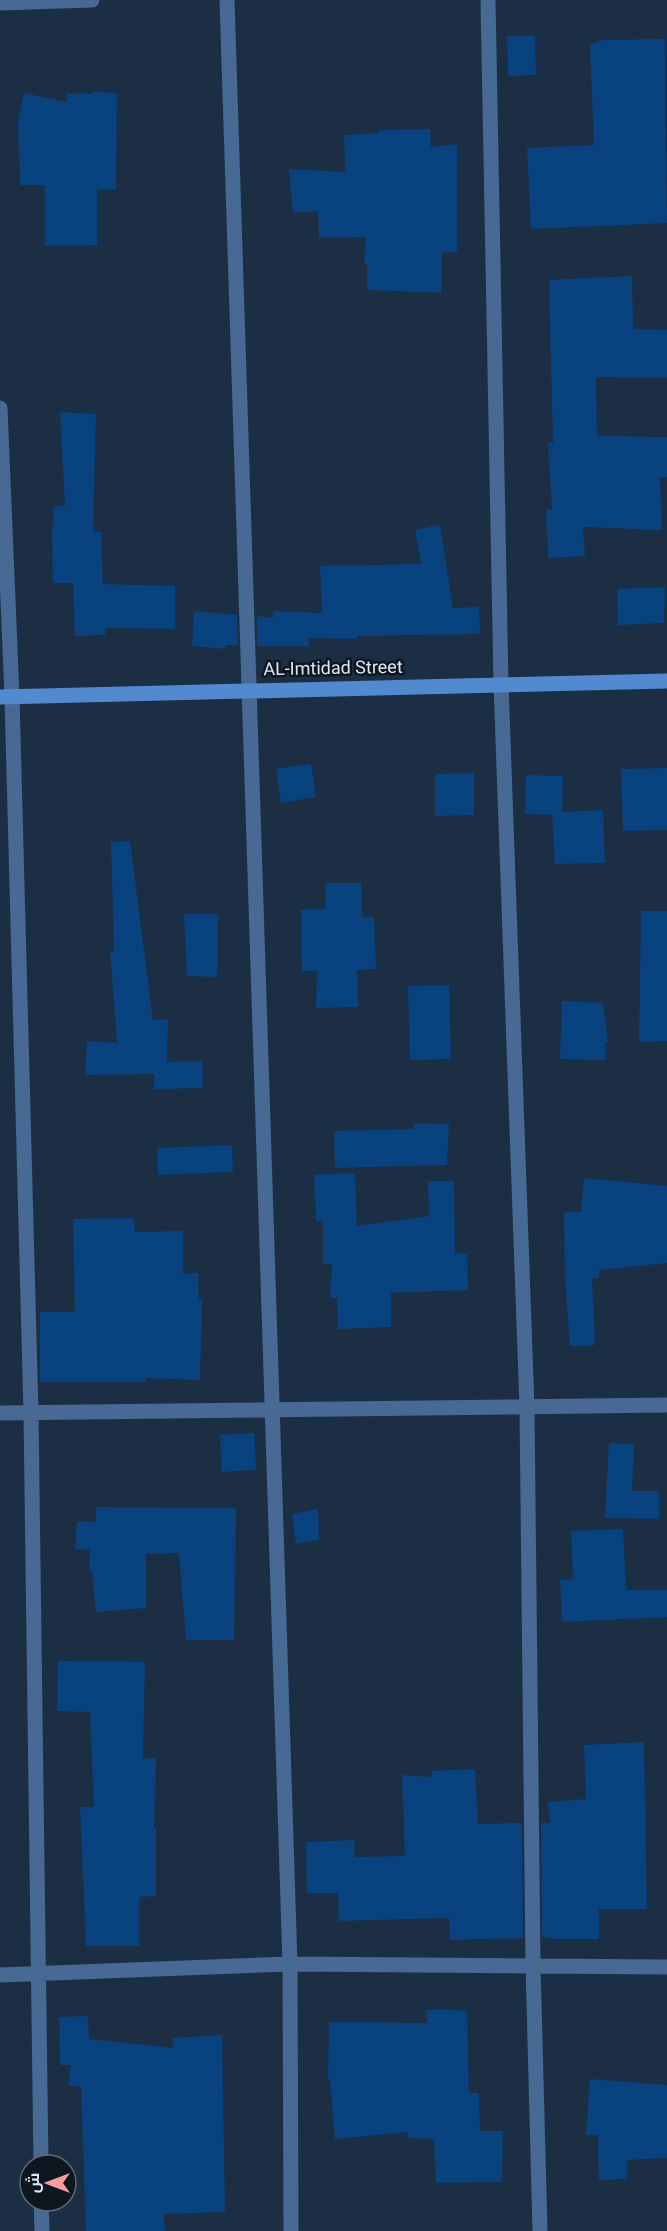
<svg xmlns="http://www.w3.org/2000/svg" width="667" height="2231" viewBox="0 0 667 2231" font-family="Roboto,Cairo,sans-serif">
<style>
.building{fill:#08427f}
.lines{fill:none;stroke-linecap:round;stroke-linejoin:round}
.street{stroke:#476994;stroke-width:15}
.secondary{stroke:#528acf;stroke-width:15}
.labels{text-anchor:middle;stroke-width:5;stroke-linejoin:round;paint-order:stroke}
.street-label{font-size:18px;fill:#dbe7f6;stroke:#0e1620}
</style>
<rect width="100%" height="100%" fill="#1c2e44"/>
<path class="building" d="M507,36H535L536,75L508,76Z
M665,39L667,223L531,229L527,148L594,145L590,44L604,40Z
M92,92L117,93L116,189L97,190V245L45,246V185H20L18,122L24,93L67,102V93L92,94Z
M430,129L431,147L457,144V251L442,253L441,293L367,290V264H364L366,237L319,238L318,211L293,213L289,169L345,172L344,135L379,133V130Z
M632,276L633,329L667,330V378L596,377L597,436L667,437V477H660L662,530L583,527L585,556L548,558L546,509L552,510L548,443H553L549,280Z
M60,412L96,414L93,532H101L103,584L175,586V629L105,628V635L75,636L73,583H53L52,534L54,506H65Z
M440,525L453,608L479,607L480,634L357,636V639L309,638V646H257V616L273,618V611L322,613L320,566L421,564L415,530Z
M665,587L664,623L618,625L617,589Z
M194,611L237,615L238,645H225V649L192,646Z
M311,764L316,797L281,803L276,769Z
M667,768V830L623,831L621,769Z
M474,773V815L435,816V774Z
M526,775L563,776L562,812L603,810L605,863L555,864L552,815L525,814Z
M130,841L153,1020L168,1019L167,1062L202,1061L203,1088L154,1089V1074L85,1075L87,1041L117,1043L110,951H114L111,842Z
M325,883H361L362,918L374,917L376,969L357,970L358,1007L316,1008L317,971H302L301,910L326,909Z
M641,911H667V1041L639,1042Z
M184,914H218L217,977L187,976Z
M449,985L451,1059L410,1060L408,986Z
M562,1001L603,1003L608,1042L605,1043V1060L560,1059Z
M414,1123L449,1124L447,1165L335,1168L334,1131L414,1129Z
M232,1145L233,1172L158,1175L157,1148Z
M355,1173L357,1226L429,1216L428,1181H454L455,1254L467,1253L468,1290L391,1293V1327L338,1329L337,1298H330L332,1264H323V1221H316L314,1175Z
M584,1178L667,1186V1263L599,1270V1278H592L595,1345L570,1346L565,1279L564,1212H581Z
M134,1218L135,1232L183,1231V1274L198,1273L199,1299H202L200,1380L146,1378V1382H40V1312H75L73,1219Z
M254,1433L256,1470L222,1472L220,1435Z
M609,1443L634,1444L632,1491H659V1519L605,1518Z
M96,1507L236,1508L234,1640H186L179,1553L146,1554V1608L96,1612L92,1571H89L90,1550L75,1549L77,1521L96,1522Z
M318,1509L319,1540L296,1544L292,1514Z
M623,1529L626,1590H667V1617L562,1622L560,1580L573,1579L571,1531Z
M58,1661L145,1662L143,1758L156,1759L154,1828H156V1896L139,1897V1946H86L80,1807H94L90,1712L57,1711Z
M644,1742L647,1909H599V1939H551V1937H542L541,1823H550L548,1802L586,1799L584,1745Z
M475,1769L478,1824L522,1823L523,1938L450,1940L449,1918L339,1921L338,1893H307L306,1842L354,1840L355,1857L405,1856L402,1775L432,1777V1771Z
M445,2009L467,2011L469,2093H479L480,2131H503L502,2182L436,2183L434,2139L407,2138L408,2132L335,2139L330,2079H328L329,2022L427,2023L426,2010Z
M88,2016L89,2039L173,2048V2038L222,2035L225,2212L164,2214L165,2231H86L81,2087L68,2085L71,2065H60L59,2017Z
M590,2079L667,2085V2158L627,2160V2179L599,2180L598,2135H586Z"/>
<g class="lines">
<path class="street" d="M227,0L290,1964L291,2231
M488,0L501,684L527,1407L533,1965L540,2231
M0,3L92,0
M0,408L12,697L31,1413L41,2165
M0,1413L667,1405
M0,1975L290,1964L667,1967
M41,2201L42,2231"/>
<path class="secondary" d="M0,697L667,681"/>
</g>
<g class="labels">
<g class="street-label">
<text transform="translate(333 668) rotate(-1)" y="6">AL-Imtidad Street</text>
</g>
</g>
<g transform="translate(48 2183) rotate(270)"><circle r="28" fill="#0e1620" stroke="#606a76" stroke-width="1.5"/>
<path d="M0-4.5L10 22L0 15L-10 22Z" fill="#f59b9e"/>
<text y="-9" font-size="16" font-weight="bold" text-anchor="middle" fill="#dbe7f6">ش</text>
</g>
</svg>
